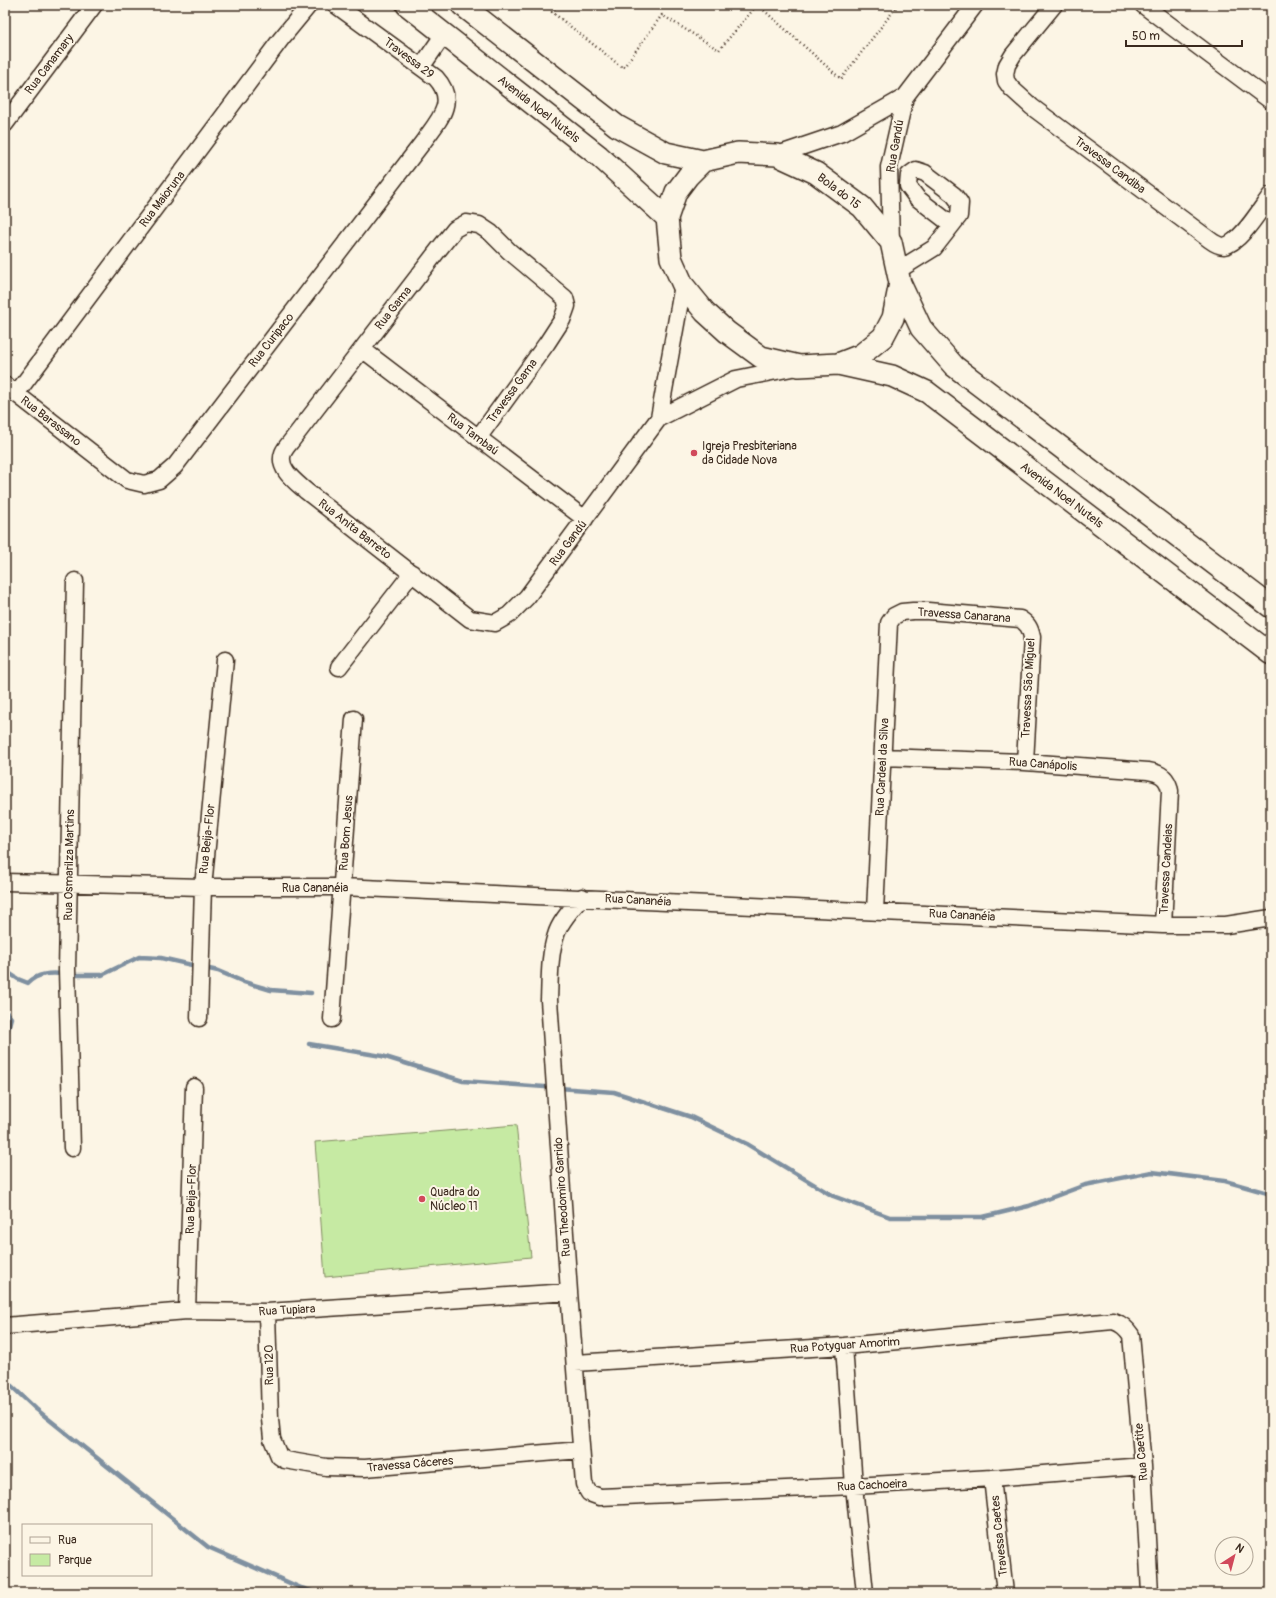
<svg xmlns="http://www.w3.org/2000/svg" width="1276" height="1598" viewBox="0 0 1276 1598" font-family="Pangolin,sans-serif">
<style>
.green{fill:#c6eaa3;stroke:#808a60}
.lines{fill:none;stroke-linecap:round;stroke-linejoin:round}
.stream{stroke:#7f90a0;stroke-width:4.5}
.minor-casing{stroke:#3b2a1e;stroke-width:19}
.major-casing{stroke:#3b2a1e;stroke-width:24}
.path{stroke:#3b2a1e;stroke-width:2.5;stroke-dasharray:1 3;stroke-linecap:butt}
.minor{stroke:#fcf5e5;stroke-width:16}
.major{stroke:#fcf5e5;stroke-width:21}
.poi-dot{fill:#d1495b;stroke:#fcf5e5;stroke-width:1.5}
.labels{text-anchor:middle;stroke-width:4;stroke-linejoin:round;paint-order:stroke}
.street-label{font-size:12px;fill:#3b2a1e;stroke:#fcf5e5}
.poi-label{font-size:12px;fill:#3b2a1e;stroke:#fcf5e5;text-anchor:start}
</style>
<rect width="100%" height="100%" fill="#fcf5e5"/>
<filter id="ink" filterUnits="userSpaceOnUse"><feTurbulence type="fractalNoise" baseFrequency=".025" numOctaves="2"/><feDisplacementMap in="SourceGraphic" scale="8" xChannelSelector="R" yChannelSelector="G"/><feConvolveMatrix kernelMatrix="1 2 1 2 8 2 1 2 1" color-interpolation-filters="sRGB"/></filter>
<g filter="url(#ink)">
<path class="green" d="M516,1125L531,1257L325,1277L315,1142Z"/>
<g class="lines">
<path class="stream" d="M5,974L9,973L18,979L28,983C38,973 50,973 63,974
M71,975H102L139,957L161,958L218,971L244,982L271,990L311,993
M5,1011L11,1018L5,1039
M309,1044L382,1056L463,1081L614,1092L691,1117L747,1144L833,1196L890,1217H983L1029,1206L1085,1185L1152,1172L1225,1181L1271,1194
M5,1380L36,1409L208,1547L301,1588L317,1593"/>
<defs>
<path id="minor" d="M1054,5L1013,55L1007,65L1005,74L1006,81L1011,88L1032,107L1210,240C1214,243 1219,246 1224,246C1241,243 1261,208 1271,195
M1143,5L1271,101
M422,66L444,34
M5,124L94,5
M777,155L842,133L905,97L975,5
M891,242L889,167L905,97
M897,271L934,248L959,216L960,203L954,195L925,173L916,170L909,175L908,186L917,198L952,225
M362,349L585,519
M5,385L127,480L144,484L159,480L175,466L423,142C438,121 458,102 436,78L336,5
M16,394L281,39L309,5
M659,418L736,379L797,367
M478,438L547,343L562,320L567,306L565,298L509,251L491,233L479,225L466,223L455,229L439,249L292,440C289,444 285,448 283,453C277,469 296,482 306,491L470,619L495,623L509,615L527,597L659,418L683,285
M339,667L412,573
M883,757L1025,762L1148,771C1161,773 1168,778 1170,791L1163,925
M5,882L203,887H342L1163,925H1226L1271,918
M582,897C573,908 560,921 556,935C549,956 550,979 549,1000L569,1292L584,1484L589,1493L600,1497L854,1486L992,1478L1143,1466
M875,911L889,623L894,616L902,612L913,611H928L1020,619C1028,624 1030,628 1032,637L1025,762
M199,1018L203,887L225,660
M332,1019L354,719
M72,1148L67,970L75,581
M187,1311L194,1087
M267,1312L270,1419L272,1439L279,1456L285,1460L326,1467L365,1468L581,1450
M5,1326L187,1311L267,1312L569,1292
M844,1346L854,1486L865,1593
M575,1363L844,1346L1113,1321C1122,1324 1126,1328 1131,1335L1143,1466L1150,1593
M992,1478L1005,1593"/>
<path id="major" d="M407,5L599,156L667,218
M462,5L617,126L666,153L703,161
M738,153L777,155L816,173L862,207L891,242L900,283L893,318L883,337L861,355L838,364L799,366L761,357L727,332L705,312L683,285L671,258L667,218L676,192L688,176L703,161Z
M900,283L921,328L954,366L1271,607
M838,364L892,376L927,392L1271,654"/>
</defs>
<use href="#minor" class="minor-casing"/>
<use href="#major" class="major-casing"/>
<path class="path" d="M557,5L552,12L623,68L662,15L719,50L757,5
M758,5L841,79L898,5"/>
<use href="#minor" class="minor"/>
<use href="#major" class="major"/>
</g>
</g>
<g class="poi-dot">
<circle cx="694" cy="453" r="4"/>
<circle cx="422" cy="1199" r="4"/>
</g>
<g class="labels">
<g class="street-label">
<text transform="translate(409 58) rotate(37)" y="4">Travessa 29</text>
<text transform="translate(49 64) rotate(-53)" y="4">Rua Canamary</text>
<text transform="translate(539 109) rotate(38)" y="4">Avenida Noel Nutels</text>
<text transform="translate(895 146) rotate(-80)" y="4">Rua Gandú</text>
<text transform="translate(1110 165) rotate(37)" y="4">Travessa Candiba</text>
<text transform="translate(839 191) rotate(37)" y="4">Bola do 15</text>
<text transform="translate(162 199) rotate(-53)" y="4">Rua Maioruna</text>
<text transform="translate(393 308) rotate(-52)" y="4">Rua Gama</text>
<text transform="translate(271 340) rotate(-52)" y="4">Rua Curipaco</text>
<text transform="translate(512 391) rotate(-54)" y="4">Travessa Gama</text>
<text transform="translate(51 421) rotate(38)" y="4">Rua Barassano</text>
<text transform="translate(473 434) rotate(37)" y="4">Rua Tambaú</text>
<text transform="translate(1062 495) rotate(37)" y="4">Avenida Noel Nutels</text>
<text transform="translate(355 529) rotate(38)" y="4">Rua Anita Barreto</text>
<text transform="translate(568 543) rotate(-53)" y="4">Rua Gandú</text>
<text transform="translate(964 615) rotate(4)" y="4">Travessa Canarana</text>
<text transform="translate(1028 688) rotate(-87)" y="4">Travessa São Miguel</text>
<text transform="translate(1043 764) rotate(4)" y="4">Rua Canápolis</text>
<text transform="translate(882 767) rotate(-87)" y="4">Rua Cardeal da Silva</text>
<text transform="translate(346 833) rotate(-86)" y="4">Rua Bom Jesus</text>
<text transform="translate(207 839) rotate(-84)" y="4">Rua Beija-Flor</text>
<text transform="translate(69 865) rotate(-89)" y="4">Rua Osmarilza Martins</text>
<text transform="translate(1166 869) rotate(-87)" y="4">Travessa Candeias</text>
<text x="315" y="892">Rua Cananéia</text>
<text transform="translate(638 900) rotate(3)" y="4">Rua Cananéia</text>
<text transform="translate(962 915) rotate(3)" y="4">Rua Cananéia</text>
<text transform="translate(562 1197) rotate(-94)" y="4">Rua Theodomiro Garrido</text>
<text transform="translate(191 1199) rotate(-88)" y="4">Rua Beija-Flor</text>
<text transform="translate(287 1310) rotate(-3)" y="4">Rua Tupiara</text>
<text transform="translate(845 1345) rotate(-4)" y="4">Rua Potyguar Amorim</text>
<text transform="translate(269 1365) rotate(-91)" y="4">Rua 120</text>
<text transform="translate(1141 1452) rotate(-95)" y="4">Rua Caetite</text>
<text transform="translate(410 1464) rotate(-5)" y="4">Travessa Cáceres</text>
<text transform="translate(872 1485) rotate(-3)" y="4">Rua Cachoeira</text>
<text transform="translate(999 1536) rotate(-96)" y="4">Travessa Caetes</text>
</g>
<g class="poi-label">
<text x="702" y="450">Igreja Presbiteriana<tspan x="702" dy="14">da Cidade Nova</tspan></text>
<text x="430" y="1196">Quadra do<tspan x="430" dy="14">Núcleo 11</tspan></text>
</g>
</g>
<rect width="1276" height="1598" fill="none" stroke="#fcf5e5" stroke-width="20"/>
<rect x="10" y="10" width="1256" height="1578" fill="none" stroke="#3b2a1e" stroke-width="1.5" filter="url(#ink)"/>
<rect x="22" y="1524" width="130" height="52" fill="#fcf5e5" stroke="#afa495"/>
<rect x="30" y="1537" width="20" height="6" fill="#fcf5e5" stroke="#afa495"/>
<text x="58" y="1544" font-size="12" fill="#3b2a1e">Rua</text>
<rect x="30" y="1554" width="20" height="12" fill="#c6eaa3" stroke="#afa495"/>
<text x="58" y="1564" font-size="12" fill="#3b2a1e">Parque</text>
<g transform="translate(1234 1556) rotate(36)"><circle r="19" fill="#fcf5e5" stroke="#afa495"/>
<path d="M0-3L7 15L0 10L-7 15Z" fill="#d1495b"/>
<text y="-6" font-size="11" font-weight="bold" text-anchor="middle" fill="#3b2a1e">N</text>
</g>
<path d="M1126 40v6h116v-6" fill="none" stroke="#3b2a1e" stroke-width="2"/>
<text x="1132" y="40" font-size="12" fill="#3b2a1e" stroke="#fcf5e5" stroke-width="3" paint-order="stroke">50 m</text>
</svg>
